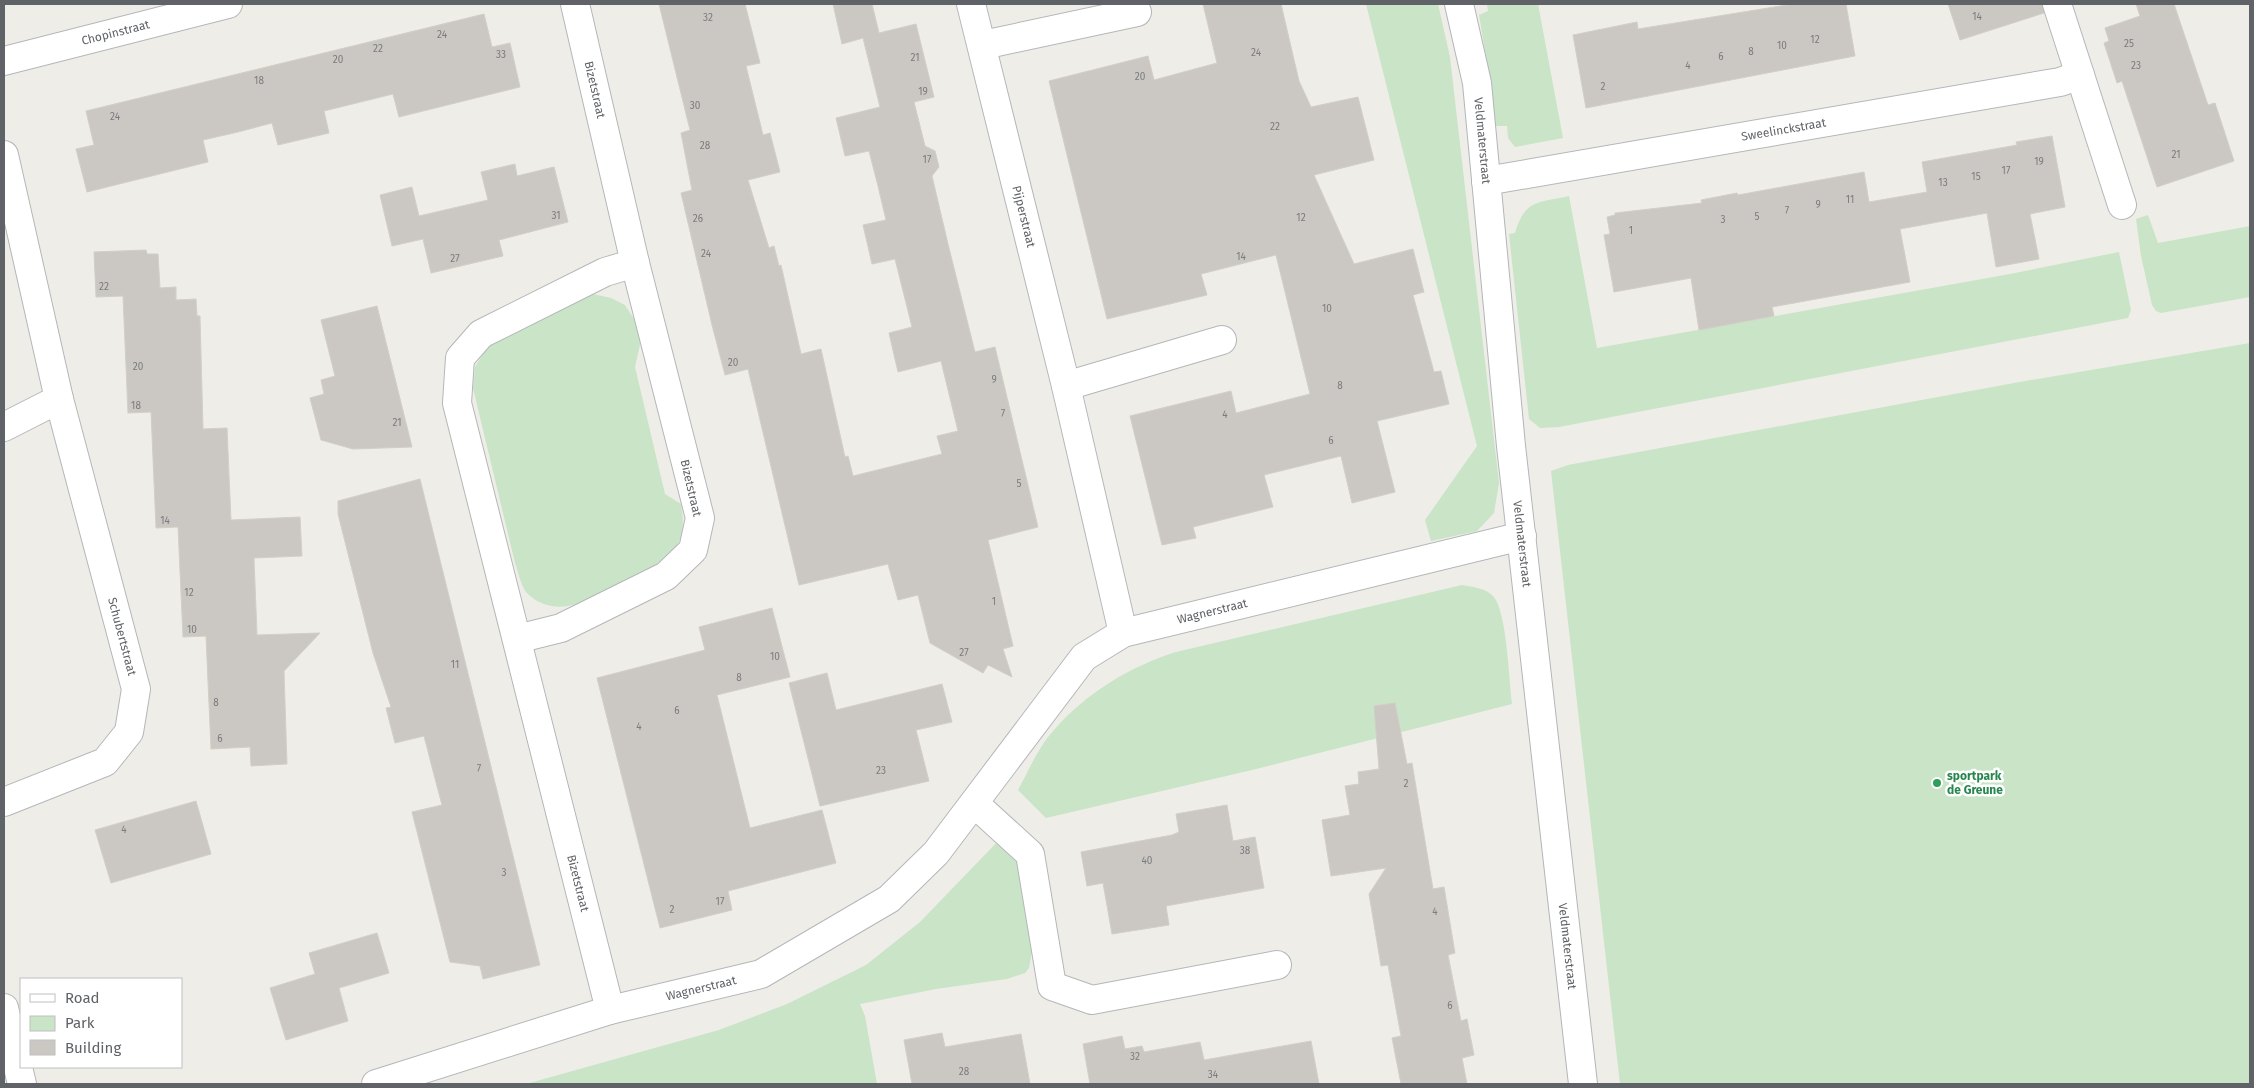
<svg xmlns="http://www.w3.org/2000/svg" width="2254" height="1088" viewBox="0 0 2254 1088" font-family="'Fira Sans',sans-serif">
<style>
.green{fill:#c9e4c7}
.building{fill:#cbc8c4;stroke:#d3cec6}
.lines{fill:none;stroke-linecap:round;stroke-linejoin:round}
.street-casing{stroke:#b4b7ba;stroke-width:30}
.secondary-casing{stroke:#b3b6ba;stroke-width:30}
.street{stroke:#fff;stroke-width:28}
.secondary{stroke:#fff;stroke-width:28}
.leisure-dot{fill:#2e9e5b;stroke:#fff;stroke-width:2}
.labels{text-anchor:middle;stroke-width:5;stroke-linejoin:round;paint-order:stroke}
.number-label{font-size:10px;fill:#7a7c7e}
.street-label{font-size:12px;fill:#5f6266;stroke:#fff}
.leisure-label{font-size:12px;font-weight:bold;fill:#27864d;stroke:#fff;text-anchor:start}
</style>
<rect width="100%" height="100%" fill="#efede7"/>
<path class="green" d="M1366,4H1438L1450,57L1499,483L1494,513L1477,531L1431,541L1425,520L1477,446Z
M1487,4H1538L1563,138L1515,147L1508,138L1507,126H1495L1489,74L1479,15L1488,11Z
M1569,196L1597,348L2010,274L2119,252L2131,310L2128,318L1559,427L1540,428L1529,419L1509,234L1515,233C1525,199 1538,203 1569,196Z
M2148,215L2158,243L2250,226V297L2161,313L2156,311L2152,305L2141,256L2136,219Z
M593,294L611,298L625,305L634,319L641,340L635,367L665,494L681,504C683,517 685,533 677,545C666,562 645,570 627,580C598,596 556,624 526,592C521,586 518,571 515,563L473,388L475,367L488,346L581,296Z
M2250,343V1084H1620L1551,471L1568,465L2014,383Z
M1462,585C1473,587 1486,588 1494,597C1507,614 1509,681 1512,704L1252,770L1046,818L1018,790C1029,770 1039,746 1054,730C1086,693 1131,666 1176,652Z
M1002,837L1016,849L1033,945L1029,968L1025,973L1007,979L936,989L860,1004L865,1016L877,1084H526L719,1030L787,1004L866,965L920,922Z"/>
<path class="building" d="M659,4H745L760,63L746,66L763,135L770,133L780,172L748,180L769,248L774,246L779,266L781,265L801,354L821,349L845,457L848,456L853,476L942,454L937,436L958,431L941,361L898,372L889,333L912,327L895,259L872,264L863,225L886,220L878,186L869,151L845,156L836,118L880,107L863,38L842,44L833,4H872L879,33L916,24L934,97L914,102L925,146L935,151L939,167L932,176L948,244L975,352L995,347L1038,527L988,540L1013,646L1003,649L1012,677L988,665L983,673L930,643L918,595L898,600L888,564L799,585L748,369L725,375L712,325L681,193L692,190L681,133L690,130Z
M1203,4H1281L1299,81L1311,107L1358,97L1374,160L1314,175L1354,264L1413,249L1424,292L1413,295L1434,372L1441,371L1449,404L1377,421L1395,492L1352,503L1341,456L1264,475L1273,507L1193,527L1196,538L1162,545L1130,416L1231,391L1236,413L1310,394L1276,255L1201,274L1207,295L1107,319L1049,81L1148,56L1154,80L1217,63Z
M1793,4H1846L1855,56L1586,108L1573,35L1637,22L1638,29Z
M1948,4H2042L2044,13L1960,40Z
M2136,4H2174L2208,105L2215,103L2234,161L2157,187L2122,81L2117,83L2104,43L2109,41L2105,28L2140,16Z
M484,14L492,47L510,43L520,87L399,117L393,94L324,111L329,133L278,145L272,123L238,132L203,140L208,162L87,192L76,149L94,145L86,111Z
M2052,136L2065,207L2030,214L2039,259L1996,267L1987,213L1900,229L1910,282L1772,307L1774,316L1699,330L1691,278L1614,292L1604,235L1610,234L1607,217L1615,215V213L1702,203L1701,200L1737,193L1738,195L1864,172L1869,202L1927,192L1922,162L2017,145L2016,142Z
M515,164L517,176L554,167L568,222L499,240L503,256L431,273L423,239L392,246L380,195L412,187L419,216L488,200L481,172Z
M146,250L147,254H158L160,288L176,287V300L196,299L197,316H200L203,429L227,428L231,520L300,517L302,556L254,558L257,635L320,633L284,671L287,764L251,766L250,747L211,749L206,636L183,637L178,527L156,528L151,412L128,413L123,296L96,297L94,252Z
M377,306L412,447L353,449L321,440L310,398L324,394L321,380L335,376L321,320Z
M420,479L540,965L483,979L480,966L450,962L412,812L442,805L433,771L424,736L395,743L386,708L391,707L373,653L338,514V501Z
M772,608L790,677L717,695L750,828L822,810L836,863L728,891L732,910L660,928L597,678L705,650L699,627Z
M827,673L836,710L942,684L952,722L916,730L929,781L820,806L789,683Z
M1395,703L1407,764L1412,763L1433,889L1444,887L1455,953L1448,955L1461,1021L1467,1019L1474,1055L1462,1058L1467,1084H1401L1392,1038L1401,1036L1388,965L1381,966L1369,894L1386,868L1331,876L1322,820L1350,815L1345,786L1359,784L1358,772L1379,769L1374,706Z
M196,801L211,854L111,883L95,830Z
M1227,805L1233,841L1255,837L1264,888L1166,906L1169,925L1112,934L1103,883L1087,886L1081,852L1172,835L1179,832L1176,814Z
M377,933L389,973L339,988L348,1021L286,1040L270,988L315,974L309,953Z
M942,1033L945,1047L1021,1034L1030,1084H912L904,1040Z
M1122,1036L1125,1049L1142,1046L1144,1052L1200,1042L1204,1060L1311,1041L1319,1084H1090L1083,1044Z"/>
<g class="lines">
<defs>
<g id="street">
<path id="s1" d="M575,4L635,263L605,272L481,334L460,358L457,403L610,1010"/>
<path id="s2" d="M971,4L1066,386L1123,633"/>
<path d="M2057,4L2122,205"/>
<path d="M983,45L1137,12"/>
<path id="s3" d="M4,61L228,4"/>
<path id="s4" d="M4,155L59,399L136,689L129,732L105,762L4,802"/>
<path id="s5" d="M1486,181L2060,82L2080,75"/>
<path d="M1066,386L1222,340"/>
<path d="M4,427L59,399"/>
<path d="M517,639L561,628L666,576L693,550L700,518L635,263"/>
<path d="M975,804L1030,854L1052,986L1092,1000L1277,965"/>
<path d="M4,1008L22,1084"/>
<path id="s6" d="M376,1084L610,1010L761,974L889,899L936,853L1084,657L1123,633L1522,536"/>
</g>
<g id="secondary">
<path id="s7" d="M1459,4L1477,83L1511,446L1583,1084"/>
</g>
</defs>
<use href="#street" class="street-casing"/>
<use href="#secondary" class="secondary-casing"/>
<use href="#street" class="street"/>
<use href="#secondary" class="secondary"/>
</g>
<circle class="leisure-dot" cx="1937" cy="783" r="5"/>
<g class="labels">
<g class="number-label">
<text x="1977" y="20">14</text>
<text x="708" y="21">32</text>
<text x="442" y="38">24</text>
<text x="1815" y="43">12</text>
<text x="2129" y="47">25</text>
<text x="1782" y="49">10</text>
<text x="378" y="52">22</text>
<text x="1751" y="55">8</text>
<text x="1256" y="56">24</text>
<text x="501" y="58">33</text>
<text x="1721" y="60">6</text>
<text x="915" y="61">21</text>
<text x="338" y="63">20</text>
<text x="1688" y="69">4</text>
<text x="2136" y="69">23</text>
<text x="1140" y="80">20</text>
<text x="259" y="84">18</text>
<text x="1603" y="90">2</text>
<text x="923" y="95">19</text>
<text x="695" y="109">30</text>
<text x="115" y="120">24</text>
<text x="1275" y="130">22</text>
<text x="705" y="149">28</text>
<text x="2176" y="158">21</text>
<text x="927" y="163">17</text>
<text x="2039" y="165">19</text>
<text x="2006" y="174">17</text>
<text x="1976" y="180">15</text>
<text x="1943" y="186">13</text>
<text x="1850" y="203">11</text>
<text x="1818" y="208">9</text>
<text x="1787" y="214">7</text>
<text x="556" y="219">31</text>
<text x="1757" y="220">5</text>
<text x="1301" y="221">12</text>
<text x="698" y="222">26</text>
<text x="1723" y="223">3</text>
<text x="1631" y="234">1</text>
<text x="706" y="257">24</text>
<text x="1241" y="260">14</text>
<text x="455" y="262">27</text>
<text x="104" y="290">22</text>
<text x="1327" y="312">10</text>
<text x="733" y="366">20</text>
<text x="138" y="370">20</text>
<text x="994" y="383">9</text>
<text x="1340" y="389">8</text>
<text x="136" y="409">18</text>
<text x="1003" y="417">7</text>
<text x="1225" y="418">4</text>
<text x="397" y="426">21</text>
<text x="1331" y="444">6</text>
<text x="1019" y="487">5</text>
<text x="165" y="524">14</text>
<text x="189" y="596">12</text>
<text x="994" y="605">1</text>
<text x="192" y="633">10</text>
<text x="964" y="656">27</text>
<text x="775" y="660">10</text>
<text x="455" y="668">11</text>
<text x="739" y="681">8</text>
<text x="216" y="706">8</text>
<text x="677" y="714">6</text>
<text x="639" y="730">4</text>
<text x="220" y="742">6</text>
<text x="479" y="772">7</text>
<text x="881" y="774">23</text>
<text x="1406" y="787">2</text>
<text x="124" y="833">4</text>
<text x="1245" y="854">38</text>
<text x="1147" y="864">40</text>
<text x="504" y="876">3</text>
<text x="720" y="905">17</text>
<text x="672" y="913">2</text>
<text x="1435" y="915">4</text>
<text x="1450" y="1009">6</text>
<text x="1135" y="1060">32</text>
<text x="964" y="1075">28</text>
<text x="1213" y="1078">34</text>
</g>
<g class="street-label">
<text dy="4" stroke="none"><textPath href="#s3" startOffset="115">Chopinstraat</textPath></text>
<text dy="4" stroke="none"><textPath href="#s1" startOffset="88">Bizetstraat</textPath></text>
<text dy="4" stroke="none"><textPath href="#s5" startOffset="302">Sweelinckstraat</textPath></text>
<text dy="4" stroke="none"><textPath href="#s7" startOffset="139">Veldmaterstraat</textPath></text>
<text dy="4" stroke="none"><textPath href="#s2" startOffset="219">Pijperstraat</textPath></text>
<text transform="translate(691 488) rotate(77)" y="4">Bizetstraat</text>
<text dy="4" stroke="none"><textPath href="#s7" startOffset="544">Veldmaterstraat</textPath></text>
<text dy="4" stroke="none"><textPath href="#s6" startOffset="998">Wagnerstraat</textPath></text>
<text dy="4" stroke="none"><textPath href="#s4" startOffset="496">Schubertstraat</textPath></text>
<text dy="4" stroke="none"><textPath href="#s1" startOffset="1008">Bizetstraat</textPath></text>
<text dy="4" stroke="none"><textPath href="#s7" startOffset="949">Veldmaterstraat</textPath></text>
<text dy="4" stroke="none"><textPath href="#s6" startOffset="339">Wagnerstraat</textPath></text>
</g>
<g class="leisure-label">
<text x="1947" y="780">sportpark<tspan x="1947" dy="14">de Greune</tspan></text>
</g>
</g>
<rect width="2254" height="1088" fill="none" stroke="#5f6266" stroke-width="10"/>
<rect x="20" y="978" width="162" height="90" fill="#ffffff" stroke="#bfc0c2"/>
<rect x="30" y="994" width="25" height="8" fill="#ffffff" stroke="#bfc0c2"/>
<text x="65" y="1003" font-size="15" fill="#5f6266">Road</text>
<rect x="30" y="1016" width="25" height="15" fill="#c9e4c7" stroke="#bfc0c2"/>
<text x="65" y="1028" font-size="15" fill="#5f6266">Park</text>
<rect x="30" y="1040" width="25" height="15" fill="#cbc8c4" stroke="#bfc0c2"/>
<text x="65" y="1053" font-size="15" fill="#5f6266">Building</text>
</svg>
